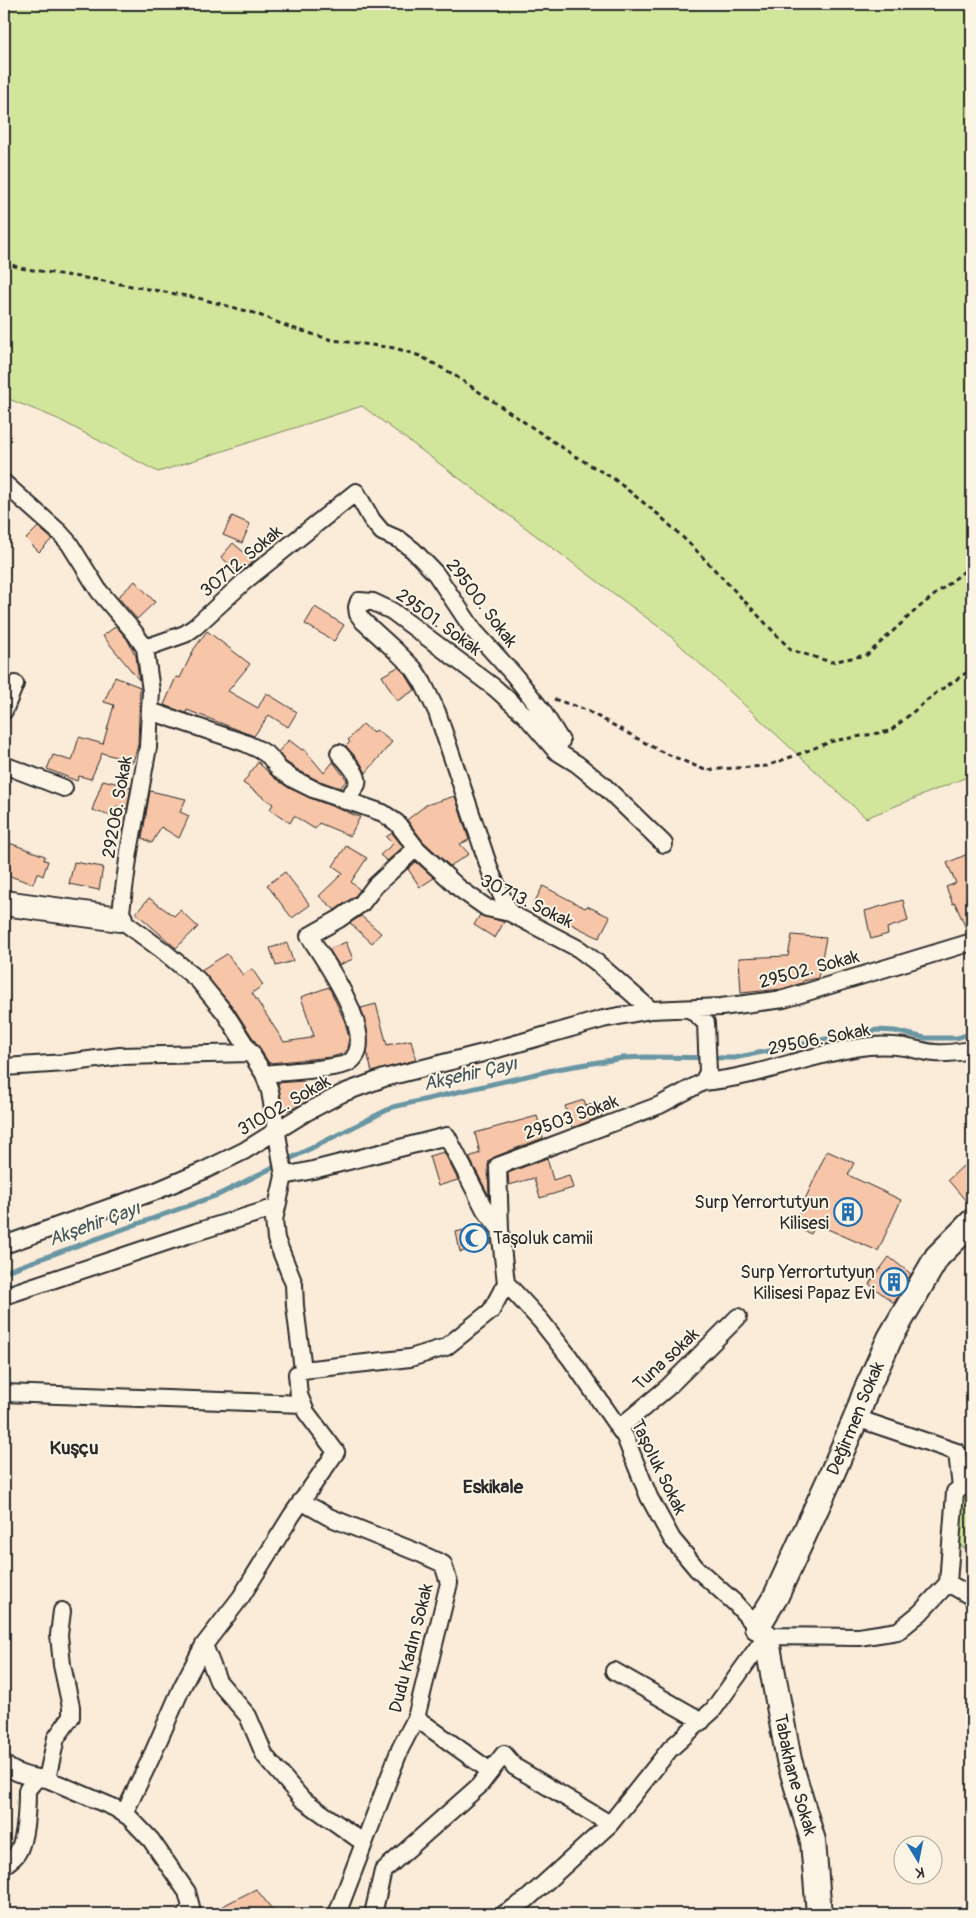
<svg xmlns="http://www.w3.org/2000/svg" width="976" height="1918" viewBox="0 0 976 1918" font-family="Pangolin,sans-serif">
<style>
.green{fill:#d1e69a;stroke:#7e8862}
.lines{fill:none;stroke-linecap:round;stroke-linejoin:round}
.stream{stroke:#6996a3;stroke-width:5}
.building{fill:#f7c5a8;stroke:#2b2b2b}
.street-casing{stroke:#2b2b2b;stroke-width:20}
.secondary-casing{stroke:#2b2b2b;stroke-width:28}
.path{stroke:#2b2b2b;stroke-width:3;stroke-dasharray:5 4;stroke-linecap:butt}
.street{stroke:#fcf5e5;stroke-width:16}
.secondary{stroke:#fcf5e5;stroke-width:24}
.labels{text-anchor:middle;stroke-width:4;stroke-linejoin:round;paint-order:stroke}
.street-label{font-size:18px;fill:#2b2b2b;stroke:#fcf5e5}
.poi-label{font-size:18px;fill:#2b2b2b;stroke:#fcf5e5;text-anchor:end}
.water-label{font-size:19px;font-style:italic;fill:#45585d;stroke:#fcf5e5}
.neighbourhood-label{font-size:19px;font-weight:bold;fill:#2b2b2b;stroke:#fcf5e5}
</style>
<rect width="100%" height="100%" fill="#fbebd9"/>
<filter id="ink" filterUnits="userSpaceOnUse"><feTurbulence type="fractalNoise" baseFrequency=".02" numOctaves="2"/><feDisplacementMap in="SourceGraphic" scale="10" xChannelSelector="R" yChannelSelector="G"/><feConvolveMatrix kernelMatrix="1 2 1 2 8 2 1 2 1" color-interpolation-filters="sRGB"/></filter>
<g filter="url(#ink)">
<path class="green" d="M4,4H972V775L866,818L667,633L362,406L158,472L58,419L4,397Z
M972,1485V1552L952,1541L957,1504Z"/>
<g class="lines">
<path class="stream" d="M4,1272L218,1195L393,1107L557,1069L623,1058L646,1057L734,1058L855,1033L878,1030L895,1031L925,1038H957L972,1033"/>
</g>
<path class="building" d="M232,516L250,524L242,543L223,535Z
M38,527L52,539L39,552L26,539Z
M233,543L254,561L239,573L221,557Z
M135,581L155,602L137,619L118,597Z
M315,607L344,625L334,641L305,624Z
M116,626L127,639L136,656L139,680L103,636Z
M207,631L250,664L228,691L258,708L266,693L297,712L288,727L269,715L254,736L187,710L186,713L164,705L176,677L180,678L194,649Z
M398,667L406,675L415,690L397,701L382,676Z
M115,677L140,687L138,745L133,762L102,753L91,779L79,776L77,781L47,769L53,755L72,761L79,737L103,744L114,705L104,702Z
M363,724L373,733L376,730L392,742L366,773L360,762L346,746L350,742L348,740Z
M289,740L302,750L304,749L324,773L333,762L347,780L340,788L317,780L298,770L286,762L278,752Z
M258,762L273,777L289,788L310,798L360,817L350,836L319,823L315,829L294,816L290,823L270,809L273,804L243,783Z
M103,780L131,787L127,809L117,806L114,817L92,810Z
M150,791L186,799L180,812L189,816L179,838L161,827L152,843L142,838Z
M455,796L469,840L460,844L469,854L450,866L423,841L407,820L426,805Z
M392,833L403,847L387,861L380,855L393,844L386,837Z
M4,841L45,856L44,860L48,861L43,876L37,873L33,884L4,874Z
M346,846L367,858L351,882L360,890L355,896L335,910L319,896L343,873L333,866Z
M972,852V932L968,933L955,903L953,904L946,887L956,883L947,863Z
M74,862L103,867L99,890L69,884Z
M416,862L434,878L420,887L408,869Z
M285,872L310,905L292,918L267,885Z
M543,886L585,908L587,906L610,917L599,938L533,905Z
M149,898L174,916L180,910L198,927L176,948L136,913Z
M903,900L908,921L887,928L888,934L871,939L865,911Z
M480,915L504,922L495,938L474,925Z
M361,916L381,933L372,943L350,923Z
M792,935L826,938L818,978L803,981L802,983L782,989L741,993L739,958L788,956Z
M346,942L353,959L339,965L329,949Z
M287,943L293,961L276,966L270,948Z
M227,954L243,975L252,969L263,985L252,993L284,1042L311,1038V1036H314L301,997L329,987L345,1022L349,1038L347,1048L342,1054L331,1057L269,1063L233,1007L201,970Z
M376,1004L387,1045L411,1040L416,1060L372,1072L367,1052L368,1035L361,1008Z
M303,1081L307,1101L292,1109L283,1111L278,1083Z
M584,1100L586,1106L597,1102L602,1116L572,1128L565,1106Z
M537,1116L543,1138L494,1157L489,1161L488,1166L489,1196L469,1157L480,1153L475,1133Z
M827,1151L854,1163L848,1175L901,1200L878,1251L816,1224L811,1234L793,1226Z
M444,1152L458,1180L438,1186L429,1156Z
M547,1158L553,1180L569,1175L573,1188L540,1198L534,1178L509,1185L508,1173Z
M963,1166L972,1177V1208L948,1180Z
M484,1225L488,1230L491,1244L460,1252L456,1232Z
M889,1257L911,1274L894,1303L869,1284Z
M256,1889L276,1914H207Z"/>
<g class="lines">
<defs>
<path id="street" d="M4,483L59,532L69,543L99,591L134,632L145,648L151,691L148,747L129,852L120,919L162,950L198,980L225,1013L264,1074L270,1091L284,1176L274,1220L276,1239L294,1284L295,1306L303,1370L297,1374L299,1395L306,1412L336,1452L292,1515L241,1597L204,1645L182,1687L150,1760L124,1814
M145,648L185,634L195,627L245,581L356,492L372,520L382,532L400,540L413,550L436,574L474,631L514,675L543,712L561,741L557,750
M4,711L15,684
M150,711L245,743L260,750L269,756L279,769L293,779L313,789L383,813L397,823L416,848L460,889L487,908L510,913L579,949L595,961L651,1010
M339,753C345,760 360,774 357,784C355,790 348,796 345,801
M4,765L64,788
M510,913L491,873L437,712L423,683L414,669L397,652L363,621L358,614L357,607L359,601L373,602L392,611L495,688L525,715L556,751L577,764L603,785L664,844
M4,1067L66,1063L120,1056L252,1053
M264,1074C280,1072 337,1069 348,1063C383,1042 323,958 309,936L339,919L362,903L375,886L416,848
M703,1082C755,1078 804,1056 855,1048C871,1045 889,1045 905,1047C915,1049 924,1052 935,1053C947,1054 960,1052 972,1050
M284,1176L313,1170L447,1136L485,1210L500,1229L506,1283L491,1311L446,1347L410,1358L303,1370
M500,1229L498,1166L660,1105L703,1082L708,1072L706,1023L690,1009
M4,1245L156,1191L205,1170L244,1151L305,1113L343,1093L384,1078L487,1052L603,1019L651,1010L721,1007L784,999L972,942
M506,1283L541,1321L570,1358L625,1437L649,1497L672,1539L697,1569L735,1603L762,1633
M4,1296L196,1232L277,1207
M4,1393L303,1404
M619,1428L667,1388L738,1317
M301,1501L329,1517L419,1553L443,1564L449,1583L416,1718L400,1749L337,1914
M948,1583L972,1597
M766,1636L859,1637L898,1631L920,1613L948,1583L955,1492L961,1488L957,1452L856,1418
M204,1645L218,1681L248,1716L265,1756L302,1799L364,1843
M614,1671L702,1721
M416,1718L490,1771
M4,1764C15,1774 32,1778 47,1779L115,1808L129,1817L151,1840L187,1892L191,1907L186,1914
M47,1779L56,1738L71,1717V1707L62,1665L59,1635L62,1611
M4,1866C7,1862 13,1859 16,1855C26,1841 27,1807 27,1790L37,1778
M373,1914L383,1871L479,1786L504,1754L515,1767L610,1824
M504,1914L526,1900L610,1824L670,1749L713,1710L766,1636"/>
<g id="secondary">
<path d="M4,903L120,919"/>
<path id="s1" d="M757,1627L776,1596L831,1476L856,1418L865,1393L890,1338L937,1257L972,1222"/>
<path id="s2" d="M766,1636L789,1760L813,1841L819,1914"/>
</g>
</defs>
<use href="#street" class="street-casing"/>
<use href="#secondary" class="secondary-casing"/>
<path class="path" d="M4,262L20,268L98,280L198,298L254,313L289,327L332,340L395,348L420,356L451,373L575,456L614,479L659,515L693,547L791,650L831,662L867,655L917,609L972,565
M554,699L586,710L660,751L705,770L767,766L833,741L890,731L936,693L972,669"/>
<use href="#street" class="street"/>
<use href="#secondary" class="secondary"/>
</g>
</g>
<defs>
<symbol id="building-ring" viewBox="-11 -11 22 22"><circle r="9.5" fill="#fcf5e5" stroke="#1f6fb2" stroke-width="1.5"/><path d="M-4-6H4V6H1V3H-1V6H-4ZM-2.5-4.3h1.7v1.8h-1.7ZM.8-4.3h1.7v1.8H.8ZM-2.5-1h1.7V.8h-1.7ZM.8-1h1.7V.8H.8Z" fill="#1f6fb2"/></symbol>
<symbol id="mosque-ring" viewBox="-11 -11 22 22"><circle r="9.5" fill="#fcf5e5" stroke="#1f6fb2" stroke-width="1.5"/><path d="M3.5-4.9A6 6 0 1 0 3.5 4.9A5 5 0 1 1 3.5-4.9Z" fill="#1f6fb2"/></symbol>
</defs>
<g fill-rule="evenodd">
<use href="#building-ring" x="832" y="1196" width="32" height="32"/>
<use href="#mosque-ring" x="458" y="1222" width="32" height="32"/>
<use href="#building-ring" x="878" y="1266" width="32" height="32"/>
</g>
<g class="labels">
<g class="street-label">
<text transform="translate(241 561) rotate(-40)" y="6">30712. Sokak</text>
<text transform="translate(482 603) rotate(53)" y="6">29500. Sokak</text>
<text transform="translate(439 622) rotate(36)" y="6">29501. Sokak</text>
<text transform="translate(117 807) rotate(-80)" y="6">29206. Sokak</text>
<text transform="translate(527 901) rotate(26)" y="6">30713. Sokak</text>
<text transform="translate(809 969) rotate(-15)" y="6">29502. Sokak</text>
<text transform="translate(819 1039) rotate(-11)" y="6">29506. Sokak</text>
<text transform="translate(284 1105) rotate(-30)" y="6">31002. Sokak</text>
<text transform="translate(571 1117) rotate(-20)" y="6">29503 Sokak</text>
<text transform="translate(666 1359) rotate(-43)" y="6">Tuna sokak</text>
<text dy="6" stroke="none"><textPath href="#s1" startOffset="231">Değirmen Sokak</textPath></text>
<text transform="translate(659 1467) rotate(64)" y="6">Taşoluk Sokak</text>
<text transform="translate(411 1648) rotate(-76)" y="6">Dudu Kadın Sokak</text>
<text dy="6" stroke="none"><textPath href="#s2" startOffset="142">Tabakhane Sokak</textPath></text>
</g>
<g class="poi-label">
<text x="829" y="1208">Surp Yerrortutyun<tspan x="829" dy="21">Kilisesi</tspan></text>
<text x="493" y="1244" text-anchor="start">Taşoluk camii</text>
<text x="875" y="1278">Surp Yerrortutyun<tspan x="875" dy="21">Kilisesi Papaz Evi</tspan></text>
</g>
<g class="water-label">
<text transform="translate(470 1073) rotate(-13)" y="7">Akşehir Çayı</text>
<text transform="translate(94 1223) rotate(-20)" y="7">Akşehir Çayı</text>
</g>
<g class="neighbourhood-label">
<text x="74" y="1454">Kuşçu</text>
<text x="493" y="1493">Eskikale</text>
</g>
</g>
<rect width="976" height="1918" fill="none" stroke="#fcf5e5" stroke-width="20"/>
<rect x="10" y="10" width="956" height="1898" fill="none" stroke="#2b2b2b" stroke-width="2" filter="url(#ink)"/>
<g transform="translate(918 1860) rotate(170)"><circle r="24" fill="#fcf5e5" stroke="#a8a49b"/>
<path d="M0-4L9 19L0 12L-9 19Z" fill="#1f6fb2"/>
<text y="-8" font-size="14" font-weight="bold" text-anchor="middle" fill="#2b2b2b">K</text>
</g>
</svg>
